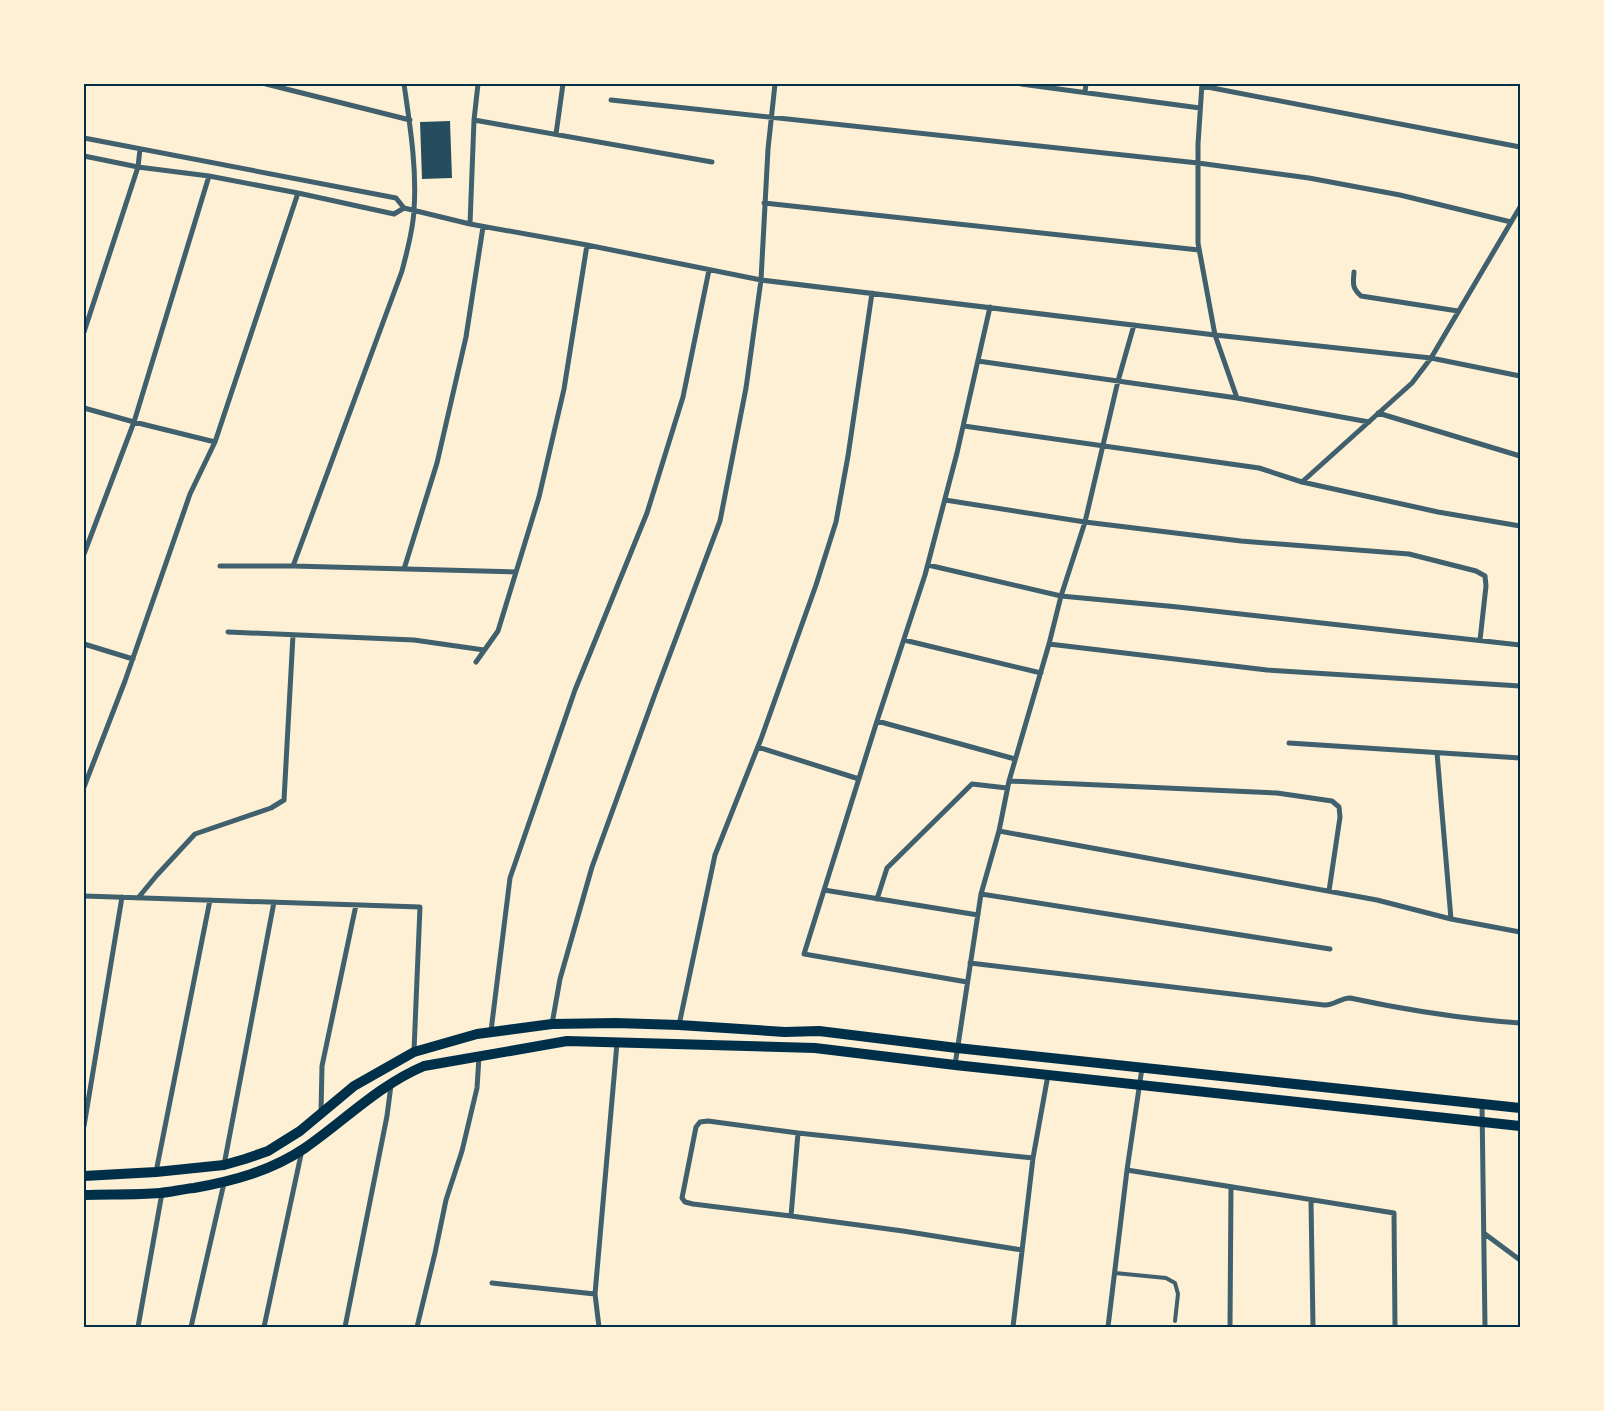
<svg xmlns="http://www.w3.org/2000/svg" width="1604" height="1411" viewBox="0 0 1604 1411" font-family="Jost,sans-serif">
<style>
.building{fill:#264d5e}
.lines{fill:none;stroke-linecap:round;stroke-linejoin:round}
.service{stroke:#3f606c;stroke-width:4}
.minor{stroke:#3f606c;stroke-width:5}
.secondary{stroke:#003049;stroke-width:10}
.neatline{fill:none;stroke:#003049;stroke-width:2}
</style>
<rect width="100%" height="100%" fill="#fdf0d5"/>
<path class="building" d="M450,121L452,178L422,179L420,122Z"/>
<g class="lines">
<path class="service" d="M1115,1273L1166,1278L1175,1283L1178,1294L1175,1321"/>
<path class="minor" d="M266,84L410,120
M1021,84L1200,108
M1202,84L1198,144V243L1215,335L1237,398L1369,422
M1202,86L1520,147
M1085,92L1086,84
M611,100L1198,163L1309,178L1400,195L1511,222
M474,120L478,84
M556,134L563,84
M84,138L396,198L404,208L470,224L587,245L761,280L1215,335L1431,358L1520,376
M84,156L138,167L209,176L298,193L394,214L404,208
M764,203L1199,250
M470,224L474,120L712,162
M1354,272C1353,284 1352,288 1361,296L1458,311
M84,332L138,167L140,149
M978,361L1237,398
M84,408L134,422L215,442
M1378,413L1520,456
M964,426L1259,468L1302,482L1438,512L1520,526
M1302,482L1412,383L1431,358L1520,207
M945,500L1085,522L1241,541L1409,554L1476,571L1485,576L1486,586L1480,640
M84,554L134,422L209,176
M928,565L1061,596L1178,607L1520,645
M220,566H293L516,572
M293,566L402,271C407,251 413,231 414,210C417,168 410,126 404,84
M404,569L437,463L466,337L483,227
M228,632L414,640L484,650
M904,640L1041,673
M84,644L133,659
M1049,644L1267,670L1520,686
M476,662L498,631L539,497L564,389L587,245
M877,721L1015,759
M1289,743L1520,758
M758,747L859,779
M1437,753L1451,919
M1009,781L1277,793L1332,801L1339,807L1340,817L1329,891
M84,787L125,681L190,494L215,442L298,193
M999,831L1377,900L1451,919L1520,932
M824,890L978,915
M981,894L1330,949
M84,896L420,907L414,1051
M138,898L157,875L195,834L271,808L284,800L293,635
M877,899L887,868L972,784L1007,788
M970,963L1324,1005C1334,1006 1340,998 1350,998C1406,1010 1463,1019 1520,1023
M967,982L804,954L877,721L925,575L957,453L990,307
M552,1024L560,979L592,867L655,694L720,521L746,388L761,280L768,149L775,84
M679,1025L715,855L761,739L816,585L836,522L848,456L872,293
M491,1031L510,878L575,690L647,513L683,397L709,270
M955,1065L981,894L999,831L1009,781L1049,644L1061,596L1085,522L1118,381L1134,325
M1482,1104L1485,1327
M321,1113L322,1066L356,905
M84,1126L122,897
M224,1165L274,902
M1127,1170L1394,1213L1395,1327
M156,1172L210,900
M1311,1200L1313,1327
M791,1216L693,1204L685,1202L682,1198L696,1127L700,1122L708,1121L798,1133
M1485,1234L1520,1260
M1022,1250L903,1231L791,1216L798,1133L1033,1158
M492,1283L595,1294
M138,1327L162,1193
M191,1327L224,1183
M264,1327L302,1150
M345,1327L387,1116L391,1085
M417,1327L435,1253L446,1200L462,1151L477,1088L479,1057
M599,1327L595,1294L617,1043
M1013,1327L1033,1158L1048,1075
M1108,1327L1127,1170L1142,1068
M1230,1327L1231,1187"/>
<path class="secondary" d="M84,1176L156,1172L224,1165L245,1159L268,1151L300,1131L354,1086L414,1052L477,1034L552,1024L616,1023L679,1025L785,1032L819,1031L957,1048L1520,1108
M84,1195C109,1194 135,1195 160,1193C171,1192 183,1189 194,1188C233,1181 271,1171 305,1148C344,1121 379,1085 424,1066L567,1041L815,1048L955,1065L1520,1126"/>
</g>
<rect width="1604" height="1411" fill="none" stroke="#fdf0d5" stroke-width="170"/>
<rect x="85" y="85" width="1434" height="1241" class="neatline"/>
</svg>
